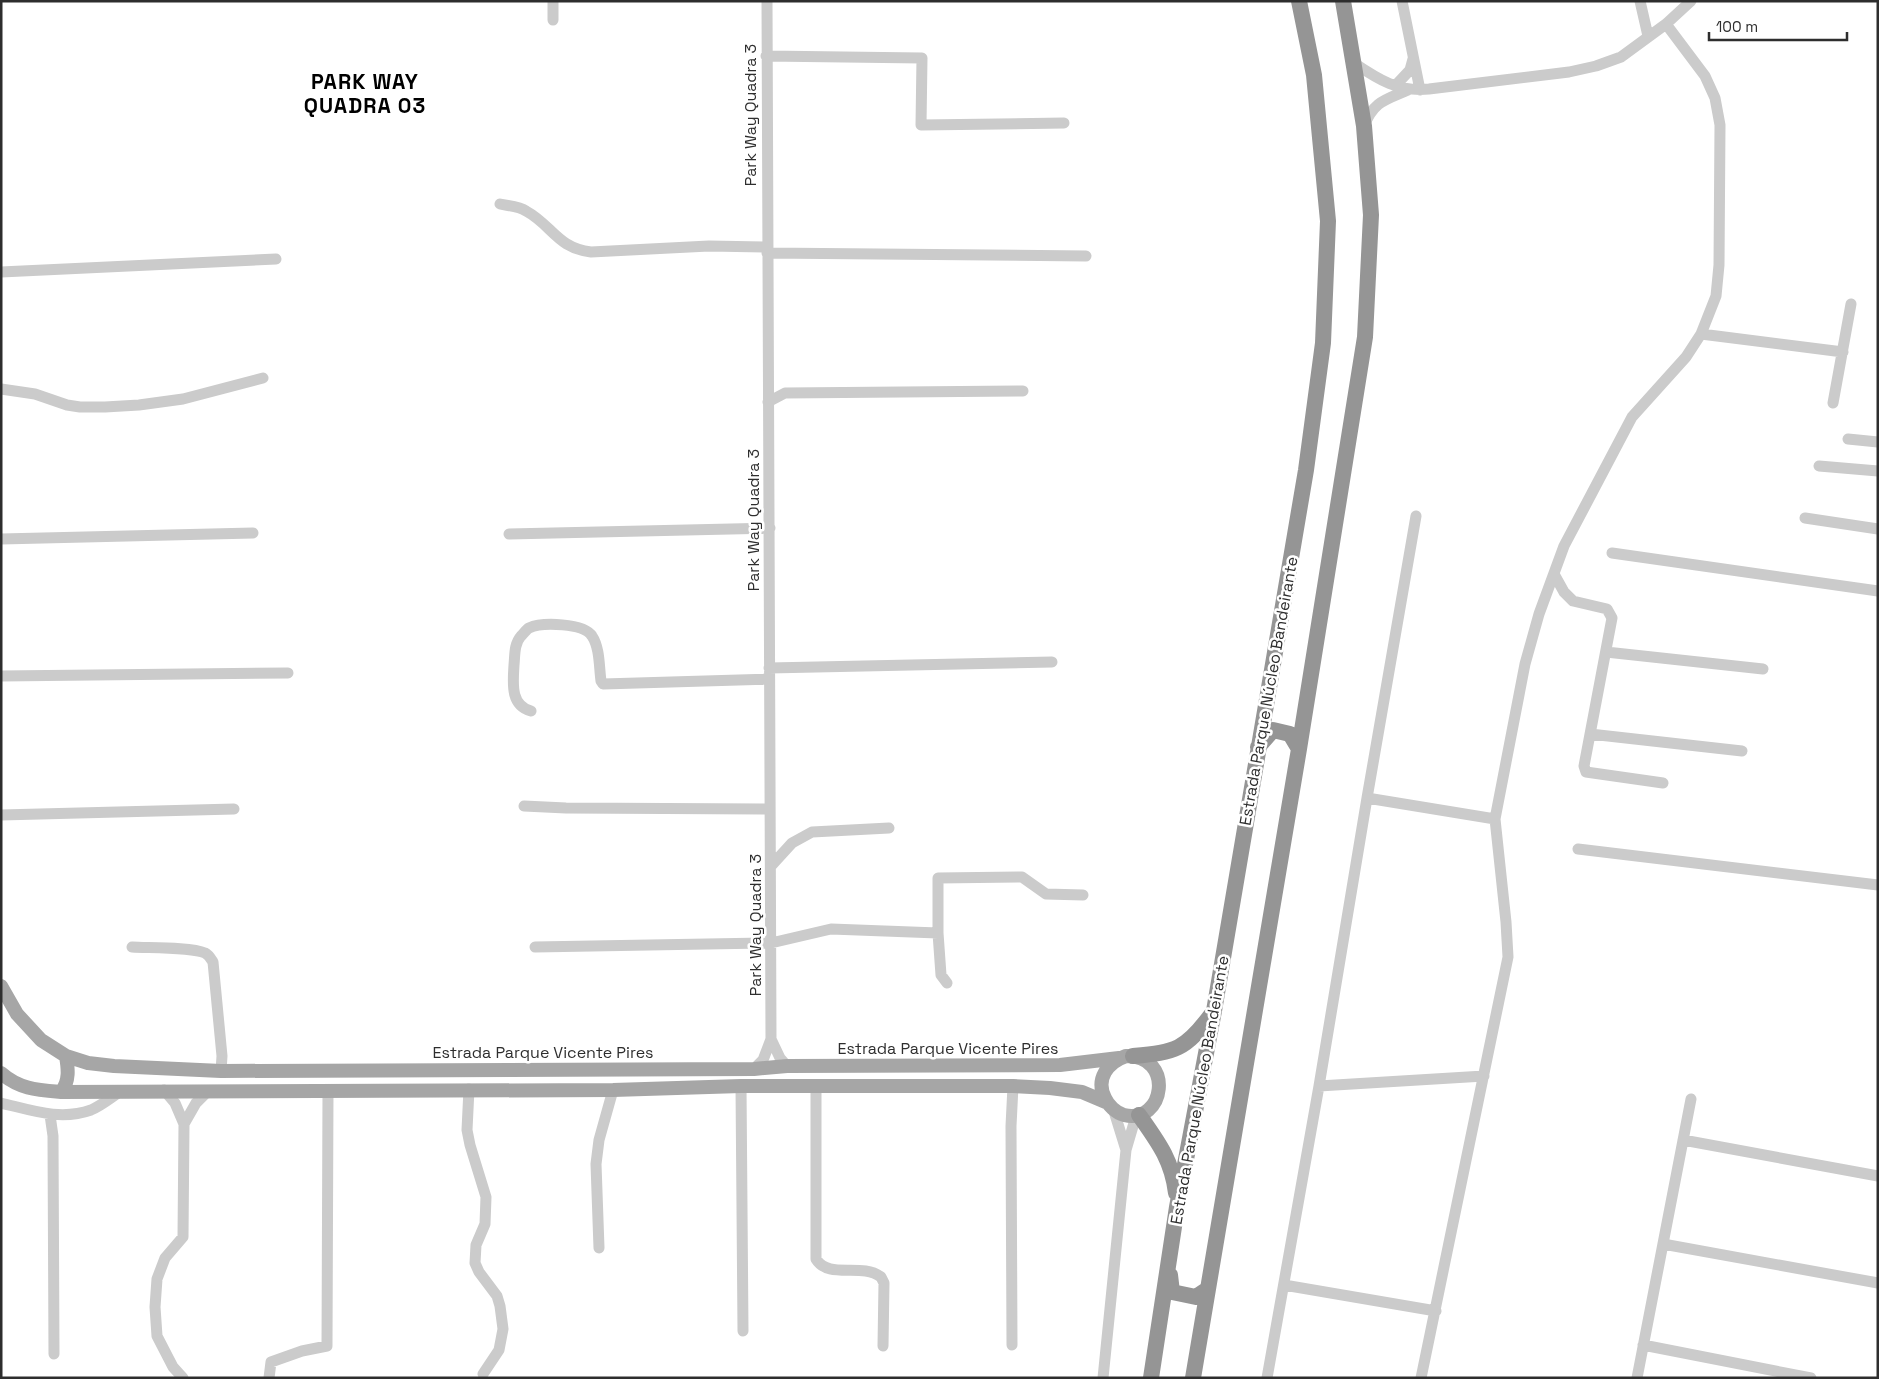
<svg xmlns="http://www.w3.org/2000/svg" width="1879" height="1379" viewBox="0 0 1879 1379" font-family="'Space Grotesk',sans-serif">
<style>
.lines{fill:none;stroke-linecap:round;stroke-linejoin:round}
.minor{stroke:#cbcbcb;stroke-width:11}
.major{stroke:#a6a6a6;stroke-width:14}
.highway{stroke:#959595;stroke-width:16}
.labels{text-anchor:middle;stroke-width:5;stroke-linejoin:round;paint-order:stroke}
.street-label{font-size:16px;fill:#2e2e2e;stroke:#fff}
.district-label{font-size:21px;font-weight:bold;letter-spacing:1px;fill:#000;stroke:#fff}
</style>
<rect width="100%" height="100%" fill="#fff"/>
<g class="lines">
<path class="minor" d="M553,1V20
M1402,1L1420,90
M1640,1L1648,36
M766,56L922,58L921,125L1064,123
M1354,63C1379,80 1398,92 1429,89L1569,72L1596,66L1621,57L1666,24L1691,1
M1395,86L1410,70L1413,59
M1364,126C1374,101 1385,100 1408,90
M500,204C508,206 519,206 526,211C552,225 557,248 591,252L709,246L767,247
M767,253L1086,256
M1,272L276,259
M1701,334L1843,352
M1,389L35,394L67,405L80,407H105L139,405L183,399L263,378
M768,402L785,393L1023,391
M1833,403L1851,304
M1848,439L1878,442
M1819,466L1878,471
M1805,518L1878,529
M509,534L770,528
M1,539L253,533
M1612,553L1878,591
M1554,574L1564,592L1573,601L1607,609L1612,618L1584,766L1586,772L1663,783
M1606,652L1763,669
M769,668L1052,662
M1,676L288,673
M531,711C510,705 513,683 514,665C515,655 514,644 521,636C523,634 527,629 529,628C542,622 584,623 592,636C600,648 599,667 601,681L603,684L769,679
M1590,734L1742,751
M1367,798L1495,819
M524,806L566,808L770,809
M1,815L234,809
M1578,849L1878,885
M771,866L792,843L812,832L889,828
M938,933V878L1022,877L1046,894L1083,895
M132,947C149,948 191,947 205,953C209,955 211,959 213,962L222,1056L221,1071
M535,947L771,943L831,929L938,933L941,975L947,983
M771,1039L780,1058L787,1066
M754,1069L763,1060L771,1039L767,1
M741,1086L743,1331
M816,1086V1259C829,1280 861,1262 881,1277L884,1283L883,1346
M1319,1086L1484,1076
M469,1089L467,1130L470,1145L486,1197L485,1224L476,1245L475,1263L479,1272L497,1296L500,1306L503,1329L499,1350L483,1374
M164,1090L175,1103L184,1124L183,1237L165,1258L157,1279L155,1307L157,1336L173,1367L183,1378
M1,1103C31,1110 60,1121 91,1110C101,1106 112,1097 121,1091
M1113,1108L1126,1150
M50,1115L53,1136L54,1354
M184,1124L196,1103L208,1091
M1683,1140L1878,1176
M1663,1244L1878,1283
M599,1248L596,1164L599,1140L613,1090
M1284,1285L1436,1311
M1012,1345L1011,1126L1013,1086
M1643,1345L1811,1378
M269,1378L271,1362L302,1351L327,1346L328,1091
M1103,1378L1126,1150L1136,1116
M1267,1378L1319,1086L1367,798L1416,516
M1421,1378L1508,957L1506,922L1495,819L1525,664L1539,614L1564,546L1632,417L1686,357L1701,334L1716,296L1719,265L1720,125L1715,98L1705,76L1666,24
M1637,1378L1691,1099"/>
<path class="major" d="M1,986L17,1014L41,1040L66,1056L88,1063L114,1066L221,1071L754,1069L787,1066L1060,1065L1119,1058
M1126,1056C1175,1055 1165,1125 1124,1115C1116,1113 1108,1105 1105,1098C1095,1079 1108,1062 1126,1056Z
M1,1073C19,1089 37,1090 61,1092L613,1090L741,1086H1013L1050,1088L1082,1092L1108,1103
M61,1092C70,1081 68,1068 66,1056"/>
<path class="highway" d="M1258,747L1273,730L1290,734L1299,749
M1133,1056C1176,1052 1185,1050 1211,1015
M1139,1115C1158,1142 1172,1160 1176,1193
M1170,1275L1172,1292L1196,1297L1208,1289
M1151,1378L1177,1207L1214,1011L1306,470L1323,343L1328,221L1314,75L1299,1
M1193,1378L1299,749L1365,337L1371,215L1364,126L1343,1"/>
</g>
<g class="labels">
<g class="street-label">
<text transform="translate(750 115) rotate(-90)" y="6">Park Way Quadra 3</text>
<text transform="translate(753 520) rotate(-90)" y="6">Park Way Quadra 3</text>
<text transform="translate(1268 691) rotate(-80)" y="6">Estrada Parque Núcleo Bandeirante</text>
<text transform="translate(755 925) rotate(-90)" y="6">Park Way Quadra 3</text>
<text x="948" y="1054">Estrada Parque Vicente Pires</text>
<text x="543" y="1058">Estrada Parque Vicente Pires</text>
<text transform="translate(1199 1090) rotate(-80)" y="6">Estrada Parque Núcleo Bandeirante</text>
</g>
<g class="district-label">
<text x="365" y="89">PARK WAY<tspan x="365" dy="24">QUADRA 03</tspan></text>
</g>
</g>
<rect width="1879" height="1379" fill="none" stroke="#2e2e2e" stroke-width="5"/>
<path d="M1709 32v8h138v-8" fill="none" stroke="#2e2e2e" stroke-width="2.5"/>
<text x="1716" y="32" font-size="15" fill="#2e2e2e" stroke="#ffffff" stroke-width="4" paint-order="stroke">100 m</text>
</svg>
